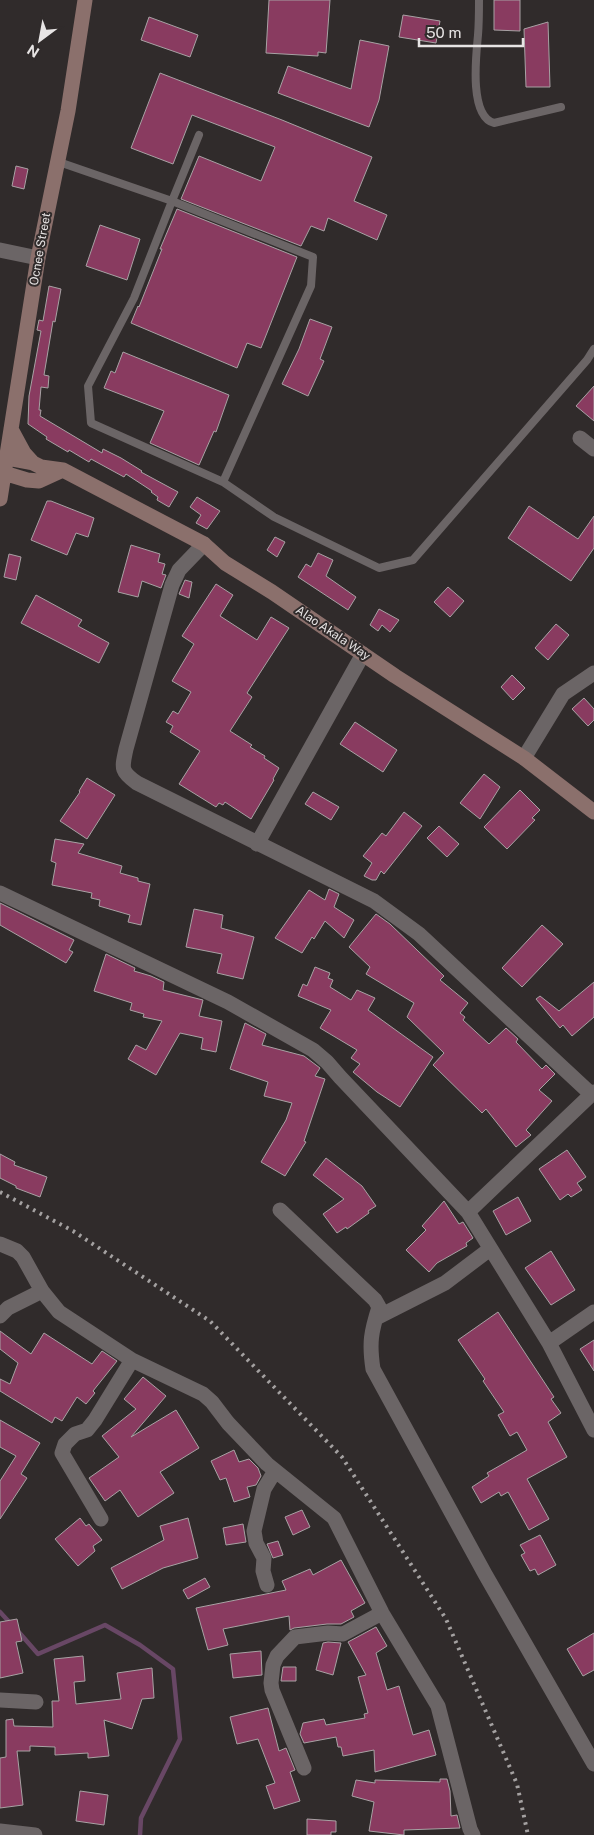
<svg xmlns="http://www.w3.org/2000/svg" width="594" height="1835" viewBox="0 0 594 1835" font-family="'Public Sans',sans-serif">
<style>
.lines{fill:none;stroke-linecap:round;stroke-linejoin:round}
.stream{stroke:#684765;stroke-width:4.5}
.building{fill:#893b60;stroke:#a8a2a4}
.lane{stroke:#6b6566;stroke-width:8}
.street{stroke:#6b6566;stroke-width:15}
.secondary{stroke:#8b706c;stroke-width:15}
.rail{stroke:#a4a1a1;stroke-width:4;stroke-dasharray:2.5 5;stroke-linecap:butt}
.labels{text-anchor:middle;stroke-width:4;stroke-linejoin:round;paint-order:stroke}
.street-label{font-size:12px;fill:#e7e4e4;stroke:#302b2b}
</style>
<rect width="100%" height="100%" fill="#302b2b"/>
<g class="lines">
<path class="stream" d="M0,1612L11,1624
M17,1630L38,1654L105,1625L140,1645L173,1669L180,1739L141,1818L140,1835"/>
</g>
<path class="building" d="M269,0H330L326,53L318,52V56L266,53Z
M494,0H520V31L494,30Z
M403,15L440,21L436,43L399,37Z
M149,17L198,35L190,57L141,40Z
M548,22L550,87H526L524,29Z
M360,40L389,46L379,100L369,127L278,93L288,66L351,89Z
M160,73L282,120L372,157L354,201L387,215L377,240L328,218L324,231L311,226L301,246L181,199L199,156L261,181L275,147L192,115L173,164L131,148Z
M16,166L28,169L24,189L12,186Z
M177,209L297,257L261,348L247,343L237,368L131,323L138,306L139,307L162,249H160Z
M100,225L140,239L127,280L86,266Z
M49,286L61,289L55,322L53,321L44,375L49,376L48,388L41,387L39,410H41L40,416L102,453L103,449L121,458L142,471L141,472L178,492L169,507L157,500L158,497L151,492L152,491L126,474L124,477L91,459L89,462L69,450L68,452L46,439L47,437L28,424L29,396L41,331L37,330L39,320L43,321Z
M310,319L332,327L320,359L324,361L308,396L282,384L299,349Z
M123,352L229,395L216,432L214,431L199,465L150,443L164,411L104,388L111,371L115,373Z
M594,386V421L576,406Z
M197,497L220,511L207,529L196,523L201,515L190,507Z
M47,501H51L94,518L88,537L76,533L67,555L31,540Z
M529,506L578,539L594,516V548L571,581L508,538Z
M275,537L285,542L277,557L267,550Z
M131,545L160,554L158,562L165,564L162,574L166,575L161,588L142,581L138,597L118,592Z
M318,553L333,560L326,576L356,597L348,610L298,577L306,564L311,567Z
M9,554L21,557L16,580L4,577Z
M185,580L192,582L189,598L179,594Z
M216,584L233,595L220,616L257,640L271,617L289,628L247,693L252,697L230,731L252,745L250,747L265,756L264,758L279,768L273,779L274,780L251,819L225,802L223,805L219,803L216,807L179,784L200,751L170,732L173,726L166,722L173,711L178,714L191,692L172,681L194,644L182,636Z
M448,587L464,601L450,617L434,602Z
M36,595L82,620L78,626L109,643L99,663L21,623Z
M379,609L399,620L390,632L382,625L378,631L370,625Z
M556,624L569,635L548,660L535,648Z
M512,675L525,688L513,700L501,687Z
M584,698L594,709V720L588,726L572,709Z
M355,722L397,750L383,772L340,744Z
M484,774L500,787L480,819L460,803Z
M87,778L115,795L87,839L60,821L80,792L79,791Z
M520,790L540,810L532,818L535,820L507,849L484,827Z
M313,792L339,807L331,820L305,804Z
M404,812L422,826L384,874L381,871L376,880H372L364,876L372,863L363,856L382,833L386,836Z
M439,826L459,844L447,857L427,838Z
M55,839L84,844L78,853L122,866L120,873L138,878V881L150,884L141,925L128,922L130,915L99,906L100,900L91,898L92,893L52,885L56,863L51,861Z
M329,889L339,894L334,907L354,920L344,938L325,921L314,939L312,937L302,953L275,938L309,890L325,900Z
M0,903L74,940L69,950L73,952L66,963L0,925Z
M194,909L223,915L221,928L254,937L243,979L217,973L222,954L186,947Z
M376,914L390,924L444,976L440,980L468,1003L460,1013L465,1017L463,1020L489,1044L506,1028L518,1039L516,1042L542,1069L546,1065L555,1074L539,1090L552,1101L526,1130L531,1135L516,1147L486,1109L482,1113L433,1065L444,1053L407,1017L414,1003L366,974L370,967L349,947Z
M542,925L563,944L522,987L502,968Z
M106,954L135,968L134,971L151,976L164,982L163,990L203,1000L199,1016L222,1021L216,1052L201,1049L203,1038L180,1033L156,1075L128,1059L136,1045L146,1050L162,1021L143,1017L144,1014L130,1010L132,1003L94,991Z
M315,967L330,973L328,978L333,980L330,987L351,1000L357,990L375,998L368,1010L433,1057L400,1107L377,1092L353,1072L360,1064L351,1058L357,1050L320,1028L331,1010L298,996L303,984L307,986Z
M594,982V1017L572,1036L563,1025L560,1028L536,999L540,996L559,1011Z
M245,1023L266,1034L262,1045L304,1056L320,1068L315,1076L325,1079L304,1141L306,1142L285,1176L261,1162L286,1120L292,1103L264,1096L268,1082L230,1069Z
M567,1150L586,1177L577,1183L582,1190L571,1197L568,1194L560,1200L539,1169Z
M0,1154L15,1162L14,1165L47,1177L40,1197L16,1188V1186L0,1178Z
M326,1158L362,1186L376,1206L368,1211L369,1213L347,1229L346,1227L337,1233L323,1214L344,1199L313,1175Z
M518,1197L531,1221L506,1235L493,1211Z
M444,1201L459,1224L463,1222L473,1238L466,1243L467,1246L437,1263L429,1272L406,1250L426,1230L422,1226Z
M551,1251L575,1290L551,1305L525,1268Z
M498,1312L554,1397L551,1399L561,1413L548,1422L567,1457L527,1479L549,1519L529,1530L508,1492L501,1496L499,1492L481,1503L472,1487L489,1476L487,1473L527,1450L517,1432L510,1436L498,1415L504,1412L483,1381L485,1379L458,1340Z
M0,1331L31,1354L44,1333L92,1364L102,1351L117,1361L93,1391L95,1393L86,1404L77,1397L62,1421L55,1417L52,1423L0,1391V1379L10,1384L18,1363L0,1349Z
M594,1340V1371L580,1349Z
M143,1377L166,1396L131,1437L176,1410L199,1448L160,1472L174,1493L138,1517L120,1490L105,1501L89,1478L119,1457L102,1436L136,1409L124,1399Z
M0,1420L40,1443L21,1474L27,1478L0,1519V1481L16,1456L0,1447Z
M234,1450L239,1462L249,1459L258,1468L261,1476L256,1485L247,1487L250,1497L234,1502L226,1478L220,1480L211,1461Z
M302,1510L310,1527L293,1535L285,1517Z
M80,1518L86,1526L89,1524L102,1540L93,1546L95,1551L78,1566L55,1539Z
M188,1518L198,1558L163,1568L122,1589L111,1568L164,1540L160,1526Z
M243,1524L246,1542L226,1545L223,1528Z
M540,1535L556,1565L538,1575L535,1569L530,1571L521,1555L525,1553L520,1545Z
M278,1541L283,1555L273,1558L267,1544Z
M341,1560L365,1603L351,1611L354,1617L341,1624H327L294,1628L290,1630L289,1616L223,1629L228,1645L208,1650L196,1608L286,1590L282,1581L310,1569L313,1575Z
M205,1578L210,1587L188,1599L183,1590Z
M17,1619L22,1641L16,1642L23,1673L0,1678V1622Z
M376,1627L387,1646L376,1653L387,1690L399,1686L413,1735L429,1730L436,1755L375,1772L374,1750L343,1756L341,1747H338L336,1737L304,1743L300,1734L303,1723L324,1719L326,1725L365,1718L364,1714L368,1713L358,1677L366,1675L348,1642Z
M594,1633V1670L583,1676L567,1649Z
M328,1642L341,1643L333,1675L316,1670L323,1643Z
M261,1651L262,1675L233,1678L230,1654Z
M83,1656L85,1681L74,1682L76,1704L121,1699L117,1673L152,1668L154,1698L142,1699L132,1729L104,1720L109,1756L88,1758V1753L55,1755V1747L30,1746V1751H17L23,1805L0,1808V1758L6,1757V1720L13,1719L14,1726L53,1727L52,1701H59L54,1659Z
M283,1667H296V1681H281Z
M268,1708L279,1751L286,1748L295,1770L290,1772L300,1801L274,1809L266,1786L275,1783L258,1739L237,1744L230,1717Z
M440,1779H447L450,1791L451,1816L457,1815L460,1828L404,1830V1835L369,1831L374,1802L352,1796L356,1780L375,1783V1780L440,1782Z
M80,1791L108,1795L104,1825L76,1821Z
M307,1819L336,1821V1832H331V1835H307Z"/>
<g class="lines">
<path class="lane" d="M479,0C479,12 479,23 478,35C476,56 469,116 494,123L561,107
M199,135L172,201L134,298L88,386L91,423L223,482L274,517L379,568L413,560L587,360L594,349
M56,161L172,201L313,257L311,286L223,482"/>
<path class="street" d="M0,250L38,258
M580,438L594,449
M204,544L179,570L172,585L126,749C122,768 120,771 137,783L374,901L419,934L591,1094
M524,758L563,694L594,673
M257,844L363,654
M0,893L228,1002L313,1050L327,1062L340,1077L468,1212L549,1343L594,1430
M280,1210L375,1300L379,1307C371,1332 369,1343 373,1369L485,1574L594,1764
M468,1212L594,1092
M0,1244L17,1251L23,1257L42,1291L59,1312L132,1360L203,1394L212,1402L228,1423L267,1464L334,1518L382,1613L438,1706L470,1829L473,1835
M0,1316L8,1308L42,1291
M376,1318L445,1283L490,1249
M549,1343L594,1312
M101,1519L62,1453L65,1444L75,1434L87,1430L95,1420L132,1360
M267,1585L263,1571L264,1558L256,1543L254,1531L264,1489L275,1471
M0,1700L36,1702
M304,1768L272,1690L271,1683L273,1665L277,1656L295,1637L328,1633L343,1634L382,1613
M0,1831L35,1835"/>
<path class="secondary" d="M11,429L24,453L33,463
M6,458L33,463L41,467L63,470L204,544L225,563L272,592L395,676L524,758L594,812
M4,473L27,480L39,481L63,470
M0,499L38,258L68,111L85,0"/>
<path class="rail" d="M0,1192L73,1231L210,1321L342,1457L446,1619L517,1784L528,1835"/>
</g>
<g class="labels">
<g class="street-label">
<text transform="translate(40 249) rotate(-80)" y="4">Ocnee Street</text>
<text transform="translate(333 633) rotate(34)" y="4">Alao Akala Way</text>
</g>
</g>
<g transform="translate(40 40) rotate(212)" stroke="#302b2b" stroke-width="4" paint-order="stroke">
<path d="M0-4L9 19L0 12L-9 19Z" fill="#e7e4e4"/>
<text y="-8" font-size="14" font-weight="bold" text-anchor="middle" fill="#e7e4e4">N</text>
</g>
<path d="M419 38v8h104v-8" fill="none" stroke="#e7e4e4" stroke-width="2.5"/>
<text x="426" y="38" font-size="15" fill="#e7e4e4" stroke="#302b2b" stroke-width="4" paint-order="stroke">50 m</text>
</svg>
